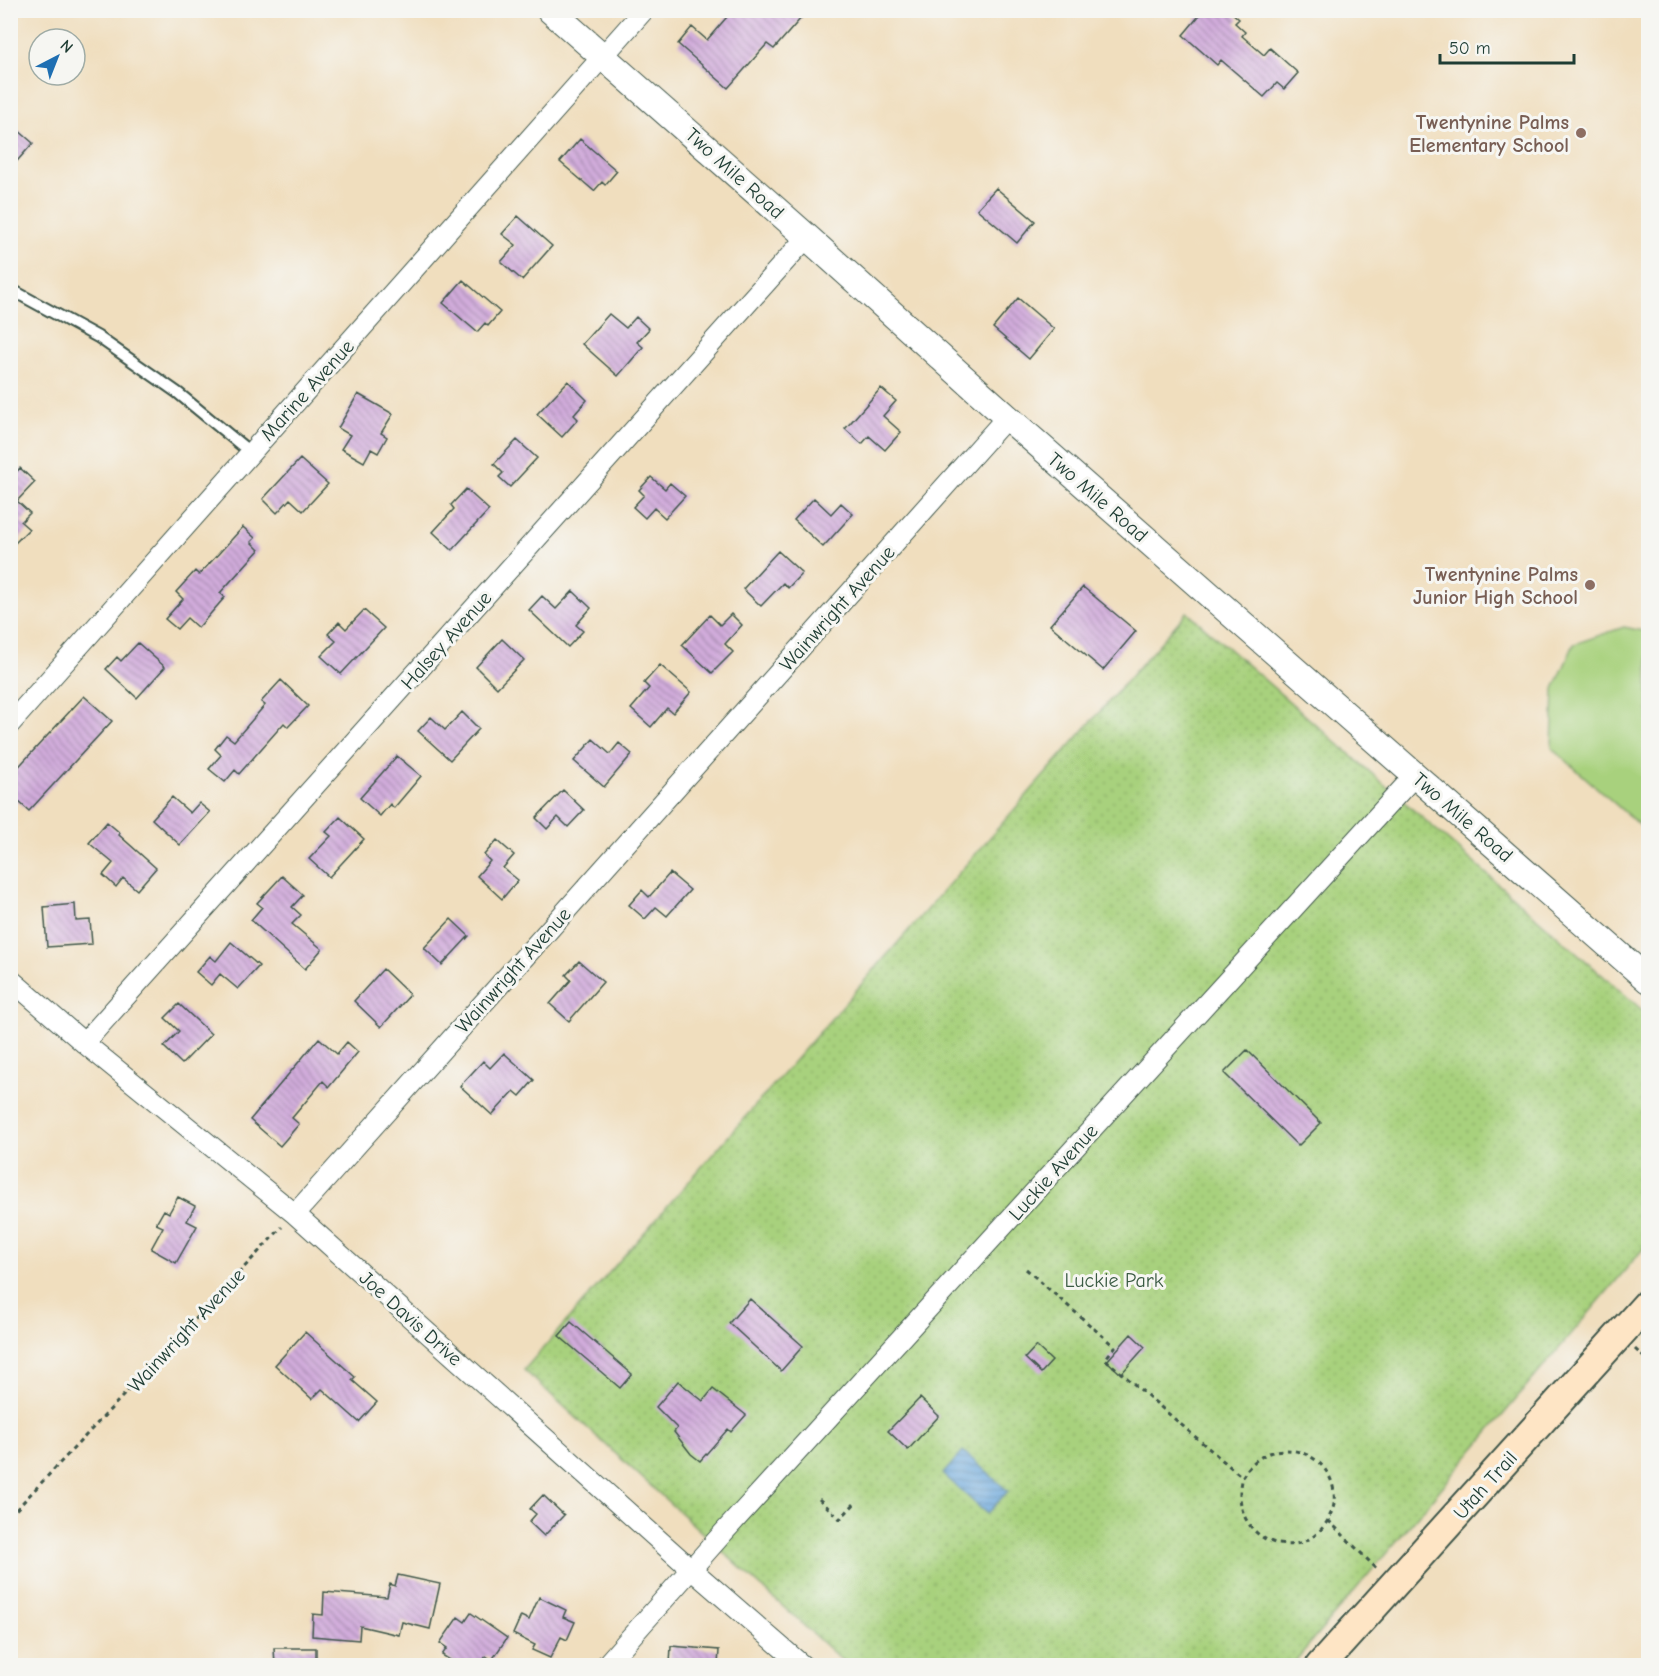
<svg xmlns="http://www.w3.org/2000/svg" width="1659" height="1676" viewBox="0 0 1659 1676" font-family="'Comic Neue',sans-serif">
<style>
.grass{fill:#a8d17d;stroke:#648758;stroke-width:1.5}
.park{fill:url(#park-dots);stroke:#648758;stroke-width:1.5}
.water{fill:url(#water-rules);stroke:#467288;stroke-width:1.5}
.building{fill:url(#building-back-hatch)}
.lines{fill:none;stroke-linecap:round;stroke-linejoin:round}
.service-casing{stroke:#3e5549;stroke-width:14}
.minor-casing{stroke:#3e5549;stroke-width:22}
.tertiary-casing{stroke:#3e5549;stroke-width:28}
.secondary-casing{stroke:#3e5549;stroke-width:32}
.path{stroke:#3e5549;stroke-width:3;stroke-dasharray:4.5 4.5;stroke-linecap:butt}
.service{stroke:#fff;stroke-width:10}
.minor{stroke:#fff;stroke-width:20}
.tertiary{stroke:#fff;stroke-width:26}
.secondary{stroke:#fee5c5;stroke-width:28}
.education-dot{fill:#8d6e63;stroke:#f6f6f2;stroke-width:2}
.labels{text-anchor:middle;stroke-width:6;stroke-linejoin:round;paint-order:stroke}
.education-label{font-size:20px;font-weight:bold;fill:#785e54;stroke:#f6f6f2;text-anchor:end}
.street-label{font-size:20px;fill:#1f3d34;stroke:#f6f6f2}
.park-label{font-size:20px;fill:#3a5b43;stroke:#f6f6f2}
</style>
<defs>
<pattern id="park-dots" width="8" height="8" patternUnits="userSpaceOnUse" patternTransform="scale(1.5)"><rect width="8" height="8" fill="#a8d17d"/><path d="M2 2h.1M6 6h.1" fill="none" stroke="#90b46d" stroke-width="1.8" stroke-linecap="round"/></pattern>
<pattern id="water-rules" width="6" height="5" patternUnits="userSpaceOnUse" patternTransform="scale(1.5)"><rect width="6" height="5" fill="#6ca8dd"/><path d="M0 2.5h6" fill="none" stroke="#588ab4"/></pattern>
<pattern id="building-back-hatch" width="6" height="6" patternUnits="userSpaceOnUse" patternTransform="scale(1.5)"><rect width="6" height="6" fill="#d1acdb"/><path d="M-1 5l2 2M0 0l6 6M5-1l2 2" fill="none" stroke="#a98db2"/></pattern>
</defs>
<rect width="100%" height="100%" fill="#f6f6f2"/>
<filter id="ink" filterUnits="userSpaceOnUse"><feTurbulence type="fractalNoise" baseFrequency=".0167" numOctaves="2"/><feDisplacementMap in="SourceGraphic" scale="12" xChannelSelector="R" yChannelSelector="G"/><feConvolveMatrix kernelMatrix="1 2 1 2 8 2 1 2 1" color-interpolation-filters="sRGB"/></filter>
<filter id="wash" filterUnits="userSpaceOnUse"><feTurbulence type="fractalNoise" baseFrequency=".008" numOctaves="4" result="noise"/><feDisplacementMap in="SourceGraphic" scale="24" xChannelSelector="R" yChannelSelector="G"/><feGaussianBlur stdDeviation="1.35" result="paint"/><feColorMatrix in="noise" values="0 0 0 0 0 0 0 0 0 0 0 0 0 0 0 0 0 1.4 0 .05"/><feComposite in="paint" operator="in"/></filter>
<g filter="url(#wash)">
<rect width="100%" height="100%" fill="#f0debe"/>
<path class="grass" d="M1624,627L1648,632V833L1552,748L1554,689L1574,644Z"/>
<path class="park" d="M1187,612L1648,1015V1243L1292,1665H847L524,1370Z"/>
<path class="water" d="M963,1451L1008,1491L987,1514L943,1474Z"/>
<g id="blocks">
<path class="building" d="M733,10H795L802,17L774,49L767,44L728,88L678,44L692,27L707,40Z
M1204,10H1229L1239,19L1235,23L1245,32L1242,36L1264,55L1270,48L1298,73L1284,89L1277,83L1264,97L1221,60L1217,65L1183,35Z
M10,123L33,143L10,169Z
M580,139L617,171L605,185L602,182L594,191L560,162Z
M996,188L1035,221L1017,243L977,209Z
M518,216L552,246L522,280L501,262L516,245L502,234Z
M463,280L500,312L488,326L485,323L477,332L443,303Z
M1018,298L1054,329L1029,359L993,328Z
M609,314L626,328L636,317L649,329L637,342L643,347L618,376L582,344Z
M568,381L587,400L574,415L578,419L562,437L537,414Z
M881,388L896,401L883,416L901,432L885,450L869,436L862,444L845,429Z
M358,394L393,414L381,433L387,437L378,453L371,449L364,462L341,449L350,435L338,428Z
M517,440L537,458L510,487L499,477L503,473L494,464Z
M300,459L328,484L303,511L290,499L277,513L263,499Z
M20,468L35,482L17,501L30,513L21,522L29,529L10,548V479Z
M651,477L665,489L670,483L685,496L665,518L654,508L645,518L633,507L644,495L639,490Z
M466,489L489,510L452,550L433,532L454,509L451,505Z
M814,498L831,514L841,503L853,514L823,547L794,520Z
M243,527L255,538L251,542L259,550L220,593L225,597L198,628L187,618L177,629L165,619L183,599L176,592L195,571L199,575Z
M778,551L802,573L788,588L783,583L761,606L743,589Z
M1083,587L1136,631L1103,670L1050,625Z
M573,591L591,608L576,625L583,631L568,647L529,610L542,596L556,609Z
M364,610L384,628L341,674L321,656L336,641L328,634L339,622L346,629Z
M731,614L742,625L725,644L733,652L712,673L682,645L710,615L720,625Z
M502,639L524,660L497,688L476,667Z
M138,643L165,667L137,698L106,669L117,657L121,661Z
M660,665L691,692L673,713L667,708L651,727L631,709L649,688L644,683Z
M281,680L308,706L288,727L284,723L239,774L235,770L225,782L209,769L221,755L215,749L226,735L234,741L265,705L261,702Z
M84,696L112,721L29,811L18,801L10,809V776Z
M462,712L479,729L450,760L418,731L431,717L445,730Z
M593,739L610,754L619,743L632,754L604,787L574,761Z
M397,756L421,776L394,808L390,804L380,816L360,798Z
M563,790L584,810L568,827L558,817L547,829L536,818Z
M172,797L190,813L199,803L210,812L180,845L152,819Z
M340,817L364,839L329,877L309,859L331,836L326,832Z
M107,822L120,833L119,835L156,868L137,890L123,878L116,887L103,875L113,863L89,843Z
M497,840L514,855L503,868L518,880L502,899L477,876L490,861L484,855Z
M670,873L690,890L667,916L656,907L645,919L629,905L642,890L649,897Z
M282,876L303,895L292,907L301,915L292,924L322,949L305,969L251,920L262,907L257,903Z
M75,904L76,921L90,920L92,944L47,947L44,907Z
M451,919L469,936L442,965L424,948Z
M231,942L259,966L238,989L220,974L211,985L196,972L210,956L216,961Z
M579,961L603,982L569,1021L550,1004L571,980L566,975Z
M383,969L410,995L381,1027L354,1001Z
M179,1004L211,1034L182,1064L164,1047L179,1031L165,1018Z
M319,1038L337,1054L347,1042L358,1052L329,1087L323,1081L292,1118L299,1124L280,1146L250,1120Z
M1247,1050L1321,1123L1298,1146L1224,1073Z
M504,1053L534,1080L520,1096L514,1091L492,1115L460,1086L483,1061L490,1068Z
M178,1197L195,1206L187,1221L197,1226L176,1263L151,1249L163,1227L156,1224L164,1210L169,1213Z
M750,1299L803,1346L781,1371L729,1323Z
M571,1322L632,1374L620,1388L559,1336Z
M305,1332L355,1377L352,1380L377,1402L359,1422L322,1389L312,1399L275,1365Z
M1131,1334L1145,1347L1121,1374L1107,1361Z
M1036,1346L1052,1361L1041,1373L1025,1358Z
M678,1381L703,1401L713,1389L746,1415L731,1432L728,1429L700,1461L691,1454L674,1432L677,1428L656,1407Z
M920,1398L939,1416L908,1450L888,1431Z
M543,1495L564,1515L544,1536L529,1522L536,1514L530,1509Z
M398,1575L440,1584L430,1629L402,1622L399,1635L360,1626L359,1640L312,1636L313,1614L323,1615L324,1592L387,1597L390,1584L395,1586Z
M539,1597L566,1610L563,1617L575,1622L567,1640L561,1637L550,1658L532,1650L535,1645L513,1634L521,1616L529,1620Z
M471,1613L507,1638L492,1660L486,1656L480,1665H458L442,1655L447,1648L440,1643L458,1617L465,1622Z
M671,1646L719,1650L718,1665H670Z
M274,1648H316V1665H275Z"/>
</g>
</g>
<g filter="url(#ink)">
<use href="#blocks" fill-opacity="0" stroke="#3e5549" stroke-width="1.5"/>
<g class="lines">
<defs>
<path id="service" d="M10,289L98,337L178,393L251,453"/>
<path id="minor" d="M10,724L644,10
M10,979L84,1043L295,1214L691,1569L803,1666
M84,1043L807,237
M295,1214L1007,417
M605,1666L724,1532L1415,775"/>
<path id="tertiary" d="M550,10L807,237L1007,417L1648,980"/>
<path id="secondary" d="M1320,1666L1648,1303"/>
</defs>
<use href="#service" class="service-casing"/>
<use href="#minor" class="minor-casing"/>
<use href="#tertiary" class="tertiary-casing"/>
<use href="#secondary" class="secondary-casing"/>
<path class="path" d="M1026,1269L1115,1347L1105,1359L1242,1477
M1635,1349L1648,1361
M819,1499L840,1519L857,1501
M10,1516L282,1227
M1328,1520C1301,1565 1240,1544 1240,1494C1240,1488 1240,1481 1243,1476C1271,1428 1339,1452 1334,1503C1334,1508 1330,1515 1328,1520L1377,1569"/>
<use href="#service" class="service"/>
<use href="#minor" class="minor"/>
<use href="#tertiary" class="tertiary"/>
<use href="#secondary" class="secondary"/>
</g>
</g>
<g class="education-dot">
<circle cx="1581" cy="133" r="6"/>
<circle cx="1590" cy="585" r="6"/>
</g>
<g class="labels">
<g class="education-label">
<text x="1569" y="129">Twentynine Palms<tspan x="1569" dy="23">Elementary School</tspan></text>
<text x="1578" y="581">Twentynine Palms<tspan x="1578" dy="23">Junior High School</tspan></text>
</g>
<g class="street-label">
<text transform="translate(735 173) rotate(42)" y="7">Two Mile Road</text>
<text transform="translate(307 390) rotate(-48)" y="7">Marine Avenue</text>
<text transform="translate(1098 497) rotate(41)" y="7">Two Mile Road</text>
<text transform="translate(837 608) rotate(-48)" y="7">Wainwright Avenue</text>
<text transform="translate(446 640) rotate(-48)" y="7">Halsey Avenue</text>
<text transform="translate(1463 817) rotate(41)" y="7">Two Mile Road</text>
<text transform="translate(513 970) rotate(-48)" y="7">Wainwright Avenue</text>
<text transform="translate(1053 1172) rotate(-48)" y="7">Luckie Avenue</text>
<text transform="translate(411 1318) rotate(42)" y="7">Joe Davis Drive</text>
<text transform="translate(186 1330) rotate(-47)" y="7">Wainwright Avenue</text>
<text transform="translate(1485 1485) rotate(-48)" y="7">Utah Trail</text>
</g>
<g class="park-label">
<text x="1114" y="1287">Luckie Park</text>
</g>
</g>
<rect width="1659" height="1676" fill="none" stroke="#f6f6f2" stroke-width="36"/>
<g transform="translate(57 57) rotate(42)"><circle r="28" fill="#f6f6f2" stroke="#a0aca6" stroke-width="1.5"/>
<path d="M0-4.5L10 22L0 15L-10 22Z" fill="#1f6fb2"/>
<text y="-9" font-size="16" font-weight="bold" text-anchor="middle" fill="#1f3d34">N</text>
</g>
<path d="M1440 54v9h134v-9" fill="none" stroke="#1f3d34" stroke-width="3"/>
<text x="1449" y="54" font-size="18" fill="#1f3d34" stroke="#f6f6f2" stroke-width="4.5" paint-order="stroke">50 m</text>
</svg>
